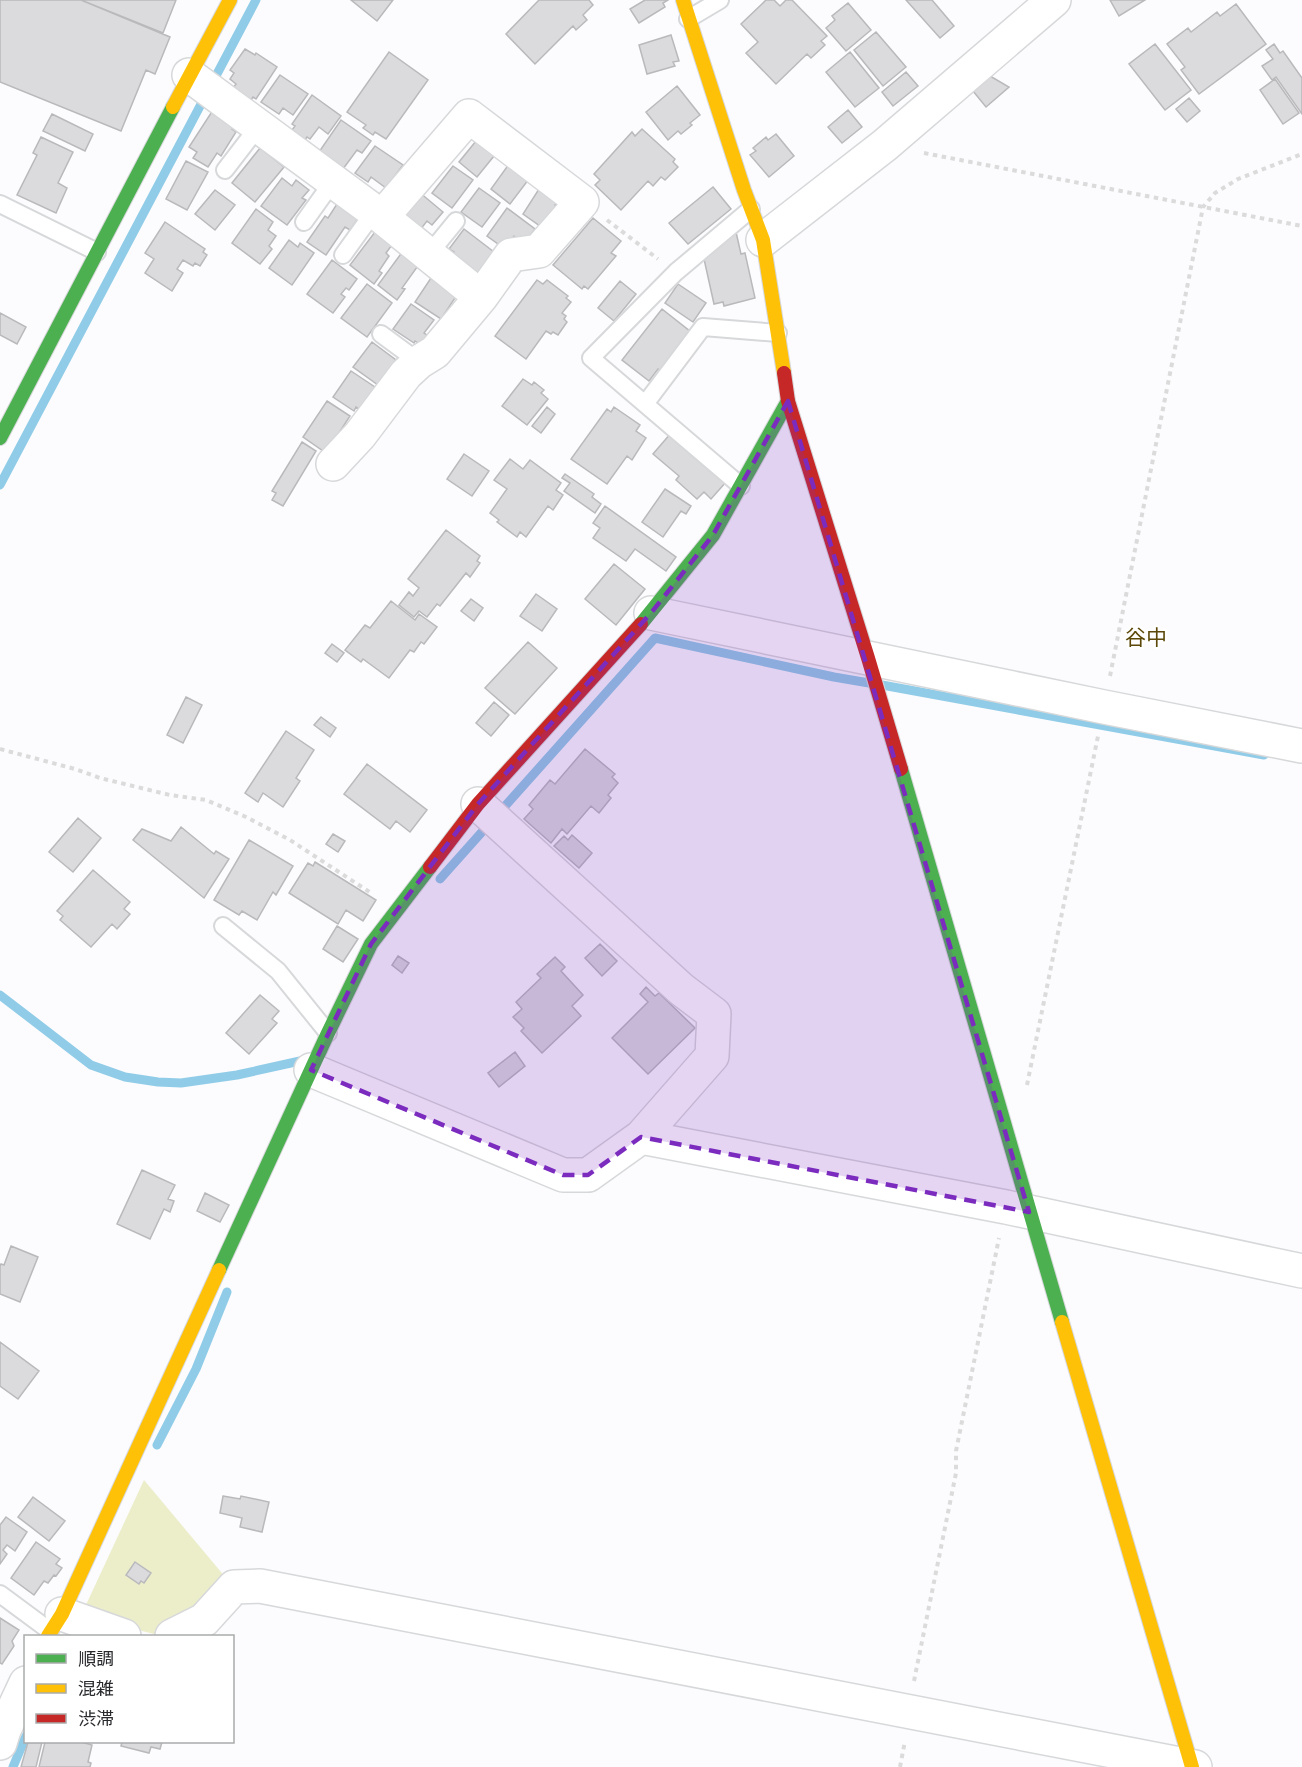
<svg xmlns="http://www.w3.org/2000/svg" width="1302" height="1767" viewBox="0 0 1302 1767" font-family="Cabin,'Noto Sans JP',sans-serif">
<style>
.green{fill:#eceeca}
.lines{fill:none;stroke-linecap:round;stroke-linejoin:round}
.stream{stroke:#90cce7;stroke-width:9}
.building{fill:#dbdbde;stroke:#b9b9bc;stroke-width:1.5}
.lane-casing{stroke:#d7d8da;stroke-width:20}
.street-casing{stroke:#d7d8da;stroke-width:36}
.fast-casing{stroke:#d7d8da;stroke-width:16}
.slow-casing{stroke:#d7d8da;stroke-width:16}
.jam-casing{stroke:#d7d8da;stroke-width:16}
.path{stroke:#dbdbdc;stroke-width:4;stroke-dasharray:4.5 4.5;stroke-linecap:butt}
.lane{stroke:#fff;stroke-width:16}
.street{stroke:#fff;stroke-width:33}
.fast{stroke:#4caf50;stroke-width:14}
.slow{stroke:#ffc107;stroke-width:14}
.jam{stroke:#c62828;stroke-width:14}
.marked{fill:#7b2cbf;fill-opacity:0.2;stroke:#7b2cbf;stroke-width:4.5;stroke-dasharray:12 8;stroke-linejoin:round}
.labels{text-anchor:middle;stroke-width:5;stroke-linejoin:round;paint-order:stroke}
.quarter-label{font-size:21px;fill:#5c4909;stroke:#fff}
</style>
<rect width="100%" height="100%" fill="#fcfcfe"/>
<path class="green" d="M144,1480L226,1578L176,1621L154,1634L94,1619L85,1607Z"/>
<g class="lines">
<path class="stream" d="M0,485L256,0
M882,685L1264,755
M440,879L655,638L834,677L869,683
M0,995L91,1065L125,1077L158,1082L181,1083L237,1075L309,1059
M157,1445L196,1369L227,1292
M13,1767L26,1736"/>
</g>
<path class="building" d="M0,0H81L170,37L155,74L146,70L121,131L0,82Z
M81,0H176L163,33Z
M351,0H393L377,21Z
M539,0H589L593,5L583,15L587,20L576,30L573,26L535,64L506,34Z
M645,0H668L663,3L665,7L639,23L630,9Z
M766,0H774L780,6L786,0H792L827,36L821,41L825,45L811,58L807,54L776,84L746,53L758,42L741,24Z
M906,0H932L954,26L940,38Z
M1110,0H1145L1119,16Z
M848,3L871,30L846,51L826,28L835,20L832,16Z
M1236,4L1266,44L1199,94L1181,70L1185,67L1167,44L1188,28L1191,32L1217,12L1220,16Z
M876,32L906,67L883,86L854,50Z
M671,35L679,61L673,62L675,66L647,74L639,45Z
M1155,44L1191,90L1165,110L1129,64Z
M1274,44L1280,53L1283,51L1302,78V114L1276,77L1272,80L1262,66L1273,59L1266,50Z
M245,49L255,55L256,53L277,67L256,99L253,97L251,100L233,88L236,84L230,79L234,73L230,70Z
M389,52L428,80L386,139L375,132L373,135L363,128L366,125L347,112Z
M850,52L879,88L855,107L826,72Z
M906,72L918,86L893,106L882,92Z
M280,75L308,94L293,115L283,108L279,114L261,102Z
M990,76L1009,87L986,107L973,91Z
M1275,79L1299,113L1283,124L1260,90Z
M677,86L700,115L690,123L692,125L681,134L678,131L668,140L646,112Z
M312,95L341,116L328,134L319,127L310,139L307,137L305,140L292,130L295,126L292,124Z
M1189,98L1200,111L1187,122L1176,109Z
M213,110L235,124L232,129L236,132L221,156L217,153L208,167L193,158L197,152L189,147Z
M848,110L862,127L842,143L828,127Z
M52,114L93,134L85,151L43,131Z
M341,120L371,141L362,153L357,150L343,169L319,152Z
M642,129L675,159L673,162L678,167L665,180L661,177L653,186L648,181L621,210L595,185L600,180L594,174L632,132L635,136Z
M776,134L794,156L769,177L750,155L756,151L753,148L766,137L768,140Z
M41,137L73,152L58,183L67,188L56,213L17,195L37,155L33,153Z
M476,141L494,156L477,177L459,162Z
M375,146L403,165L386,188L371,177L368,182L355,173Z
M260,148L284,167L255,202L232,183Z
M186,161L208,172L187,210L166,199Z
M509,164L529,179L510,204L491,189Z
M453,166L473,180L452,208L432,193Z
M282,178L292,186L296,180L309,190L302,198L306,200L287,225L261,206Z
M713,187L731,209L688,244L669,223Z
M479,188L500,203L482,227L461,212Z
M539,189L558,201L555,205L560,208L540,226L523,214Z
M215,190L235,205L215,230L195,214Z
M419,192L443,212L432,225L427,221L420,230L401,213Z
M337,204L360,216L350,230L345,227L326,255L307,242L325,216L328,218Z
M507,208L535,229L524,244L514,236L505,249L487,236Z
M256,209L273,222L268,230L276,236L269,246L272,249L260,264L232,243Z
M593,218L621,241L611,253L616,256L588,289L584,286L582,289L553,265Z
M165,222L205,249L203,252L207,255L200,266L195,263L193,266L183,260L177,269L183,273L172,291L145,273L154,259L145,253Z
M464,229L498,255L476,276L450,256L454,252L449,249Z
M375,232L392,245L386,253L389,256L379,271L382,273L374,284L350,265Z
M736,232L741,254L745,253L755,298L724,306L723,302L714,304L704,259Z
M289,240L298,247L300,243L314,253L292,285L269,268Z
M403,251L420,263L402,288L405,289L397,300L378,285Z
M332,260L357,279L349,290L346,288L341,294L345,297L333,313L307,294Z
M431,278L457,295L441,319L415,302Z
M537,280L543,284L547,280L568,296L566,298L571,302L562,313L566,316L564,319L567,322L558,335L553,332L551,334L546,331L526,359L495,336Z
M620,281L636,294L614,321L598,308Z
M367,284L392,303L367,337L341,318Z
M678,284L706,303L693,322L665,303Z
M411,304L434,320L424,333L427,335L421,345L415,341L414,343L393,329Z
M662,309L691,332L661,371L658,369L649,381L622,360Z
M0,313L26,327L17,344L0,335Z
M372,342L396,360L378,385L353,367Z
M351,371L381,391L360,410L356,407L354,411L333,397Z
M523,379L532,385L534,382L544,390L541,393L548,399L527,425L502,406Z
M327,401L350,416L326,453L303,437Z
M547,407L555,414L541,433L532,426Z
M614,407L640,425L636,431L646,438L632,460L627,456L607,484L571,459L607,409L611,412Z
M671,433L726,482L711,499L704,492L697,499L676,480L679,476L653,454Z
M302,442L316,451L283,506L272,500L276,493L272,491Z
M464,454L489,471L472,496L447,479Z
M510,459L523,469L530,460L561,483L556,490L563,495L553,510L548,506L526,537L520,532L517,537L497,522L499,520L490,513L507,489L494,480Z
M565,474L594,494L592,497L601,504L595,513L564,491L570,483L562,478Z
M665,489L691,506L686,514L681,511L663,537L642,522Z
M605,506L676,557L666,571L635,549L626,561L593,538L600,528L593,523Z
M446,530L480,556L477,561L480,563L470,577L466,573L440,606L437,604L427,617L419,611L414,617L399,605L409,592L413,596L419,588L408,579Z
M614,564L645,589L616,625L585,599Z
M536,594L557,609L542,631L520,616Z
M471,599L483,608L474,621L461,611Z
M391,601L415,620L419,614L437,627L424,644L421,642L414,652L410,650L389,678L363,659L361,662L345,650L365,625L370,628Z
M528,642L557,668L515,714L485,688Z
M332,644L344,653L337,662L325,653Z
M186,697L202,705L183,743L167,735Z
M494,702L509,715L491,736L476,723Z
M321,717L336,728L330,737L314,725Z
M286,731L314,750L296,778L300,781L283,807L263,793L258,802L245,793Z
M585,749L615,774L612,777L618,783L608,795L611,798L599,813L591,806L567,834L562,829L551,843L524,819L533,809L529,805L550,780L555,784Z
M367,764L427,810L410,832L396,821L390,829L344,794Z
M78,818L101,838L73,872L49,852Z
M181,827L214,854L216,851L229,859L204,898L133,840L142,829L171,841Z
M333,834L345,841L338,852L326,844Z
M572,835L592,853L579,868L554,846L564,836L568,840Z
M249,840L293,866L276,895L273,892L257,920L242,911L239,915L214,900Z
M315,862L376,900L363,921L346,910L338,924L289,893L308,863L313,866Z
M93,870L130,902L124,909L130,914L117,929L112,924L91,947L60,920L63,916L57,911Z
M337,926L358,939L343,962L323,949Z
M600,944L617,961L602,976L585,958Z
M398,956L409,963L402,973L392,965Z
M555,957L565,967L561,971L583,995L572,1006L581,1016L542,1053L521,1031L524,1028L513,1017L522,1009L516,1002L541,978L537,974Z
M646,987L655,996L659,993L695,1028L648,1074L612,1038L648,1002L640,994Z
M260,995L279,1011L272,1019L277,1023L249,1054L226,1033Z
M515,1052L525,1066L499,1087L488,1073Z
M142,1170L175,1185L168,1199L174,1201L170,1212L164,1209L150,1239L117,1224Z
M205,1193L229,1205L220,1222L197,1211Z
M11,1246L38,1257L20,1302L0,1294V1266L1,1264L4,1265Z
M0,1342L39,1371L18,1399L0,1386Z
M223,1496L240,1499L241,1496L269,1502L262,1532L240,1527L242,1518L220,1513Z
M33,1497L65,1521L49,1541L18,1517Z
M6,1517L27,1532L15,1551L7,1545L3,1550L7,1554L0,1564V1525Z
M36,1542L60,1559L56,1564L62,1568L56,1576L54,1575L48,1583L44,1581L34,1595L11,1578Z
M135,1562L151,1573L144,1583L141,1581L139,1584L126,1575Z
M0,1618L19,1630L12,1641L14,1646L2,1664L0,1663Z
M28,1742H42L36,1767H21Z
M45,1742H81L92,1745L88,1762L91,1763L90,1767H39Z
M122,1742H162L160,1749L151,1747L149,1753L121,1746Z"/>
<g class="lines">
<defs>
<path id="lane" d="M688,19L720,0
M225,170L258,127
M0,204L97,252
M304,222L334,180
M429,254L456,221
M343,255L374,212
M381,334L419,362
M645,404L703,327L778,333
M741,486L591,358L676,272L751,209
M223,926L278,971L328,1033
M0,1594L50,1631"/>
<path id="street" d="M189,75L382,217L481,297
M763,240L885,145L1054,0
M333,464L360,435L406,374L419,362L435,352L481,297L511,255L539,251L582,202L469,116L382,217
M651,613L1104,707L1302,746
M478,804L681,989L714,1014L712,1056L641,1137
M311,1070L563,1175H588L641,1137L1006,1207L1302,1271
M62,1614L124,1636
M172,1636L204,1620L234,1587L260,1586L1195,1767
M0,1743L4,1730L26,1683"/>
<path id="fast" d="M0,438L173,107
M641,624L713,535L788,401
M901,769L1062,1322
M219,1270L328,1033L371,944L430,867"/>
<path id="slow" d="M683,0L744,190L763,240L784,373
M173,107L230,0
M1062,1322L1192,1767
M48,1636L62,1614L219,1270"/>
<path id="jam" d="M784,373L788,401L868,658L901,769
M430,867L478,804L641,624"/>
</defs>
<use href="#lane" class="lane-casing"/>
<use href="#street" class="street-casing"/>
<use href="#fast" class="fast-casing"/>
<use href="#slow" class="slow-casing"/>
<use href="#jam" class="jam-casing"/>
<path class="path" d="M924,153L1302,226
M607,220L658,259
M1110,676L1203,207L1215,193L1238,179L1302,154
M0,749L75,769L100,778L170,795L206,800L246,817L290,840L371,893
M1027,1085L1098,736
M914,1681L956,1473V1451L999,1238
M900,1767L905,1741"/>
<use href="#lane" class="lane"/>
<use href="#street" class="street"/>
<use href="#fast" class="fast"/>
<use href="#slow" class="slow"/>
<use href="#jam" class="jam"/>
</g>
<path class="marked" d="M788,401L1029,1212L641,1137L588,1175H563L311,1070L371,944L478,804L651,613L713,535Z"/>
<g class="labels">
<g class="quarter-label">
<text x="1146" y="645">谷中</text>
</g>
</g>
<rect x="24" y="1635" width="210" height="108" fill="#ffffff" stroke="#a9aaab" stroke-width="1.5"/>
<rect x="36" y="1654" width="30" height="9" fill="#4caf50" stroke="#a9aaab" stroke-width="1.5"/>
<text x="78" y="1665" font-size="18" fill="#292a2d">順調</text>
<rect x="36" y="1684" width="30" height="9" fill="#ffc107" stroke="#a9aaab" stroke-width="1.5"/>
<text x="78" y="1695" font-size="18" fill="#292a2d">混雑</text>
<rect x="36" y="1714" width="30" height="9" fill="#c62828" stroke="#a9aaab" stroke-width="1.5"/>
<text x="78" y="1725" font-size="18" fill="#292a2d">渋滞</text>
</svg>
